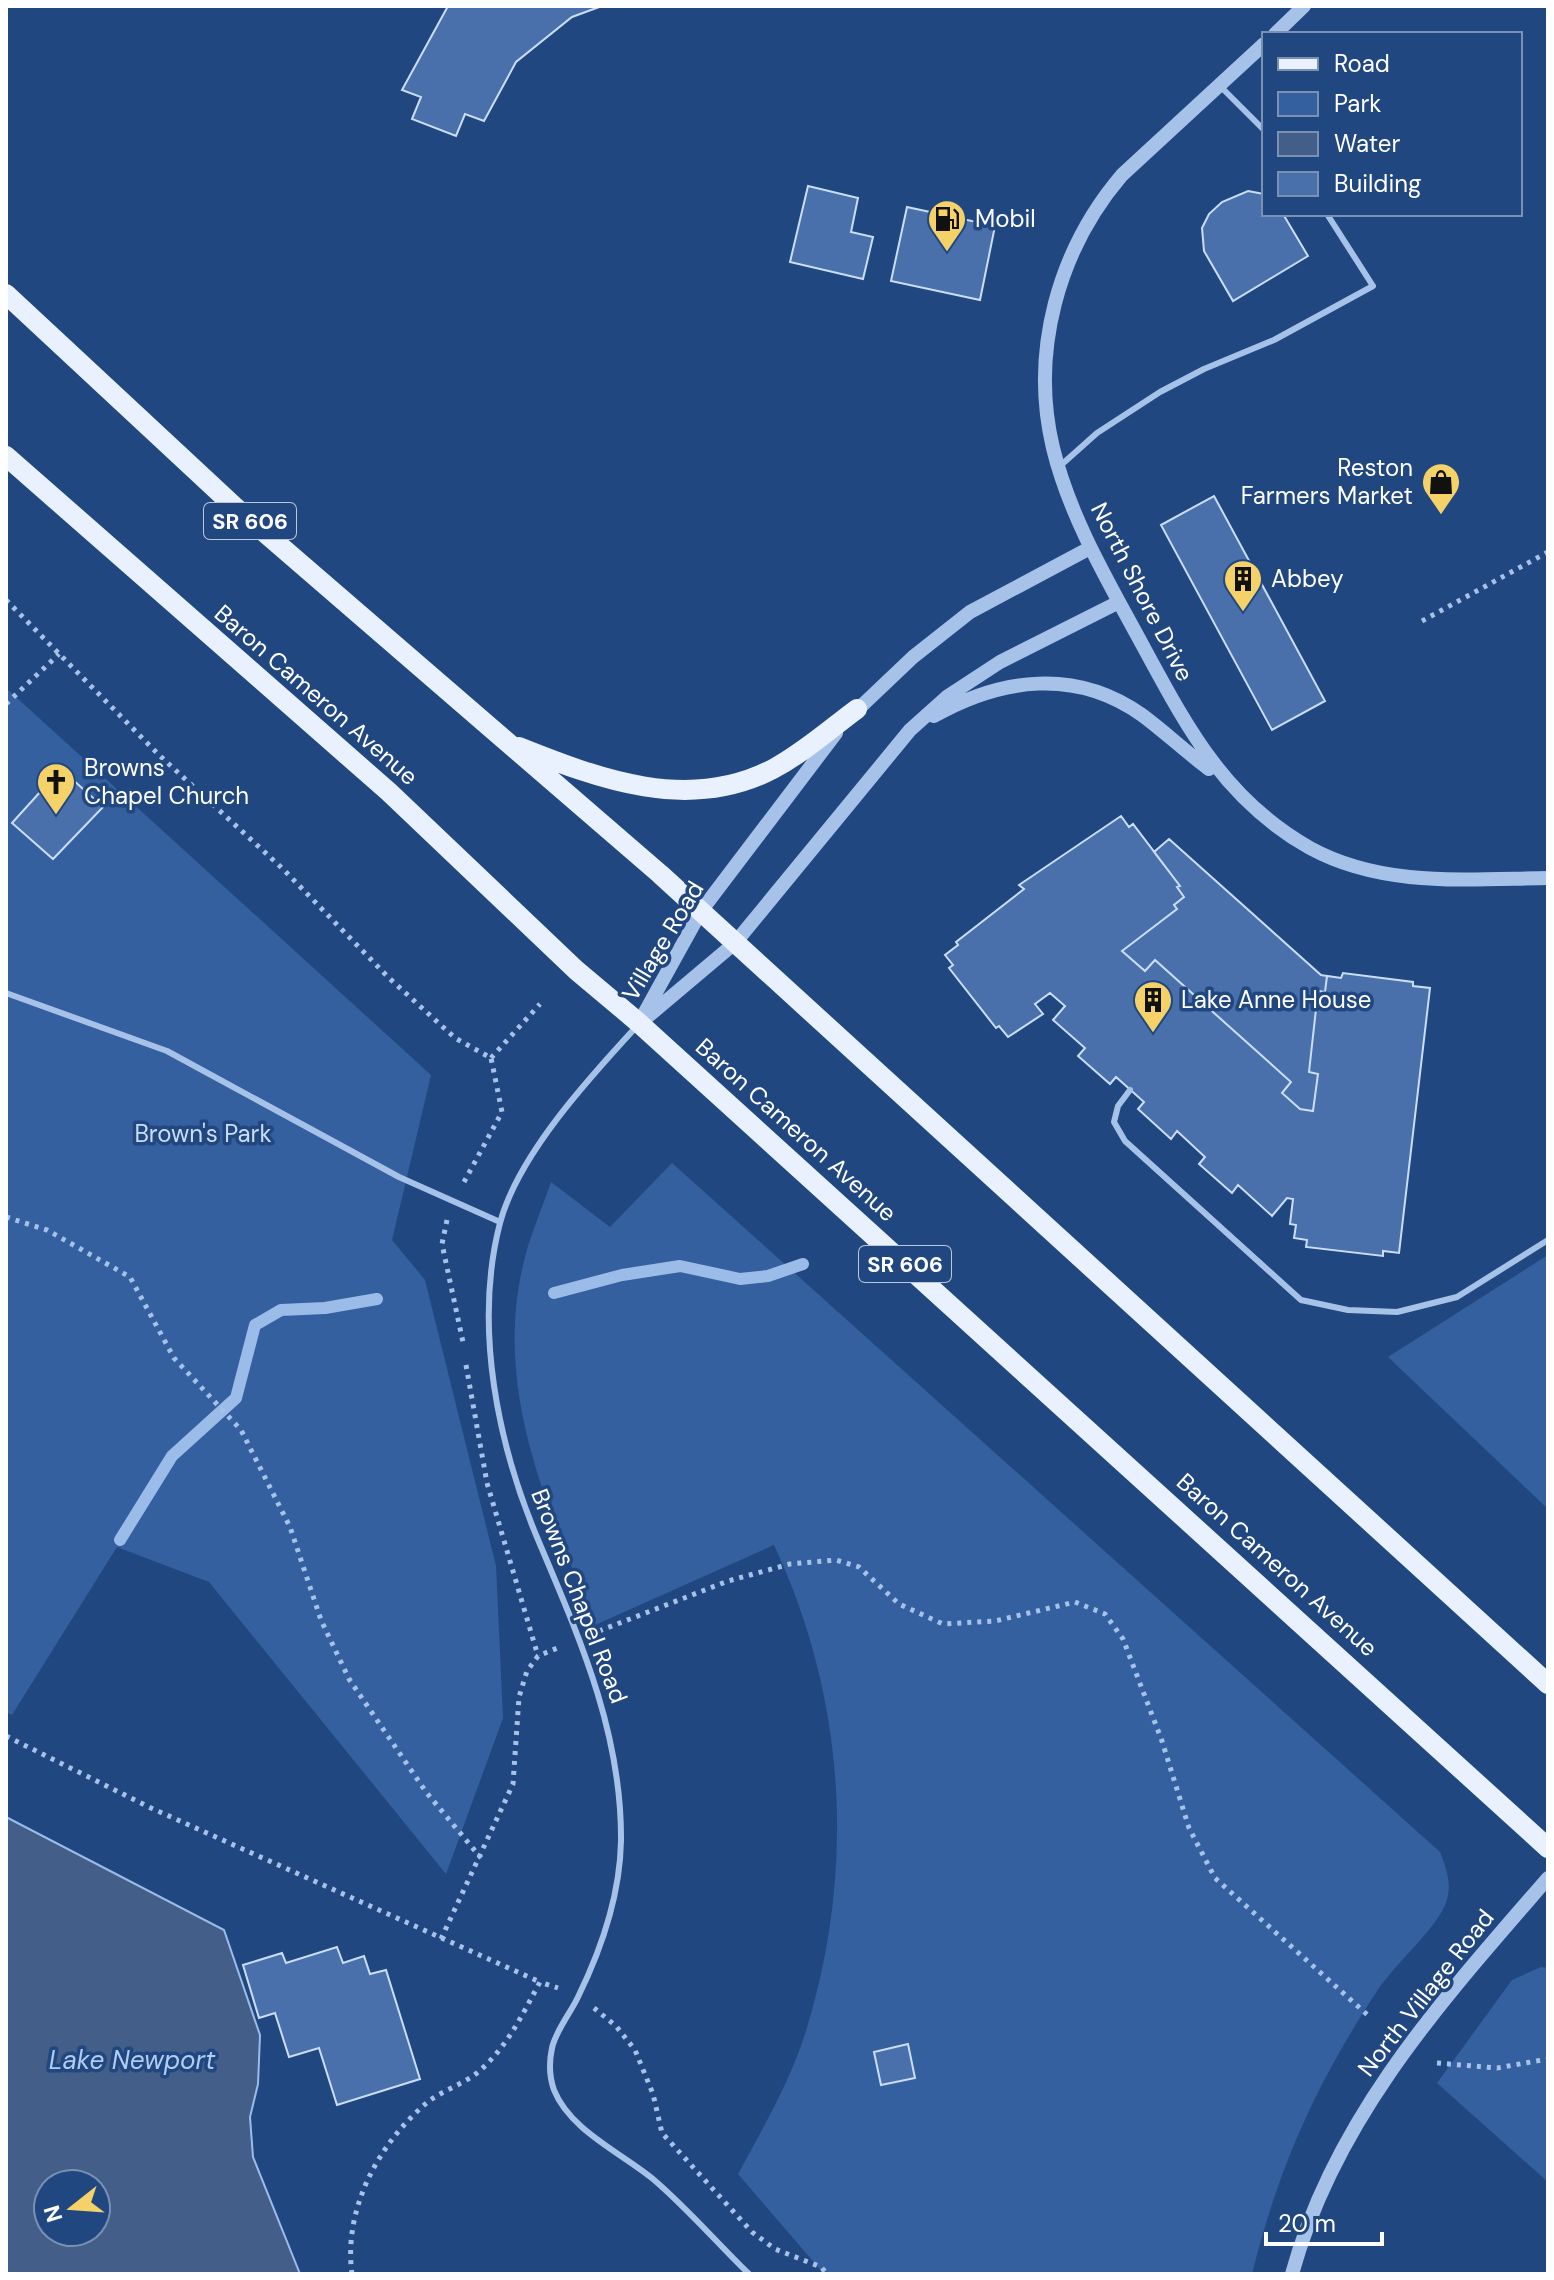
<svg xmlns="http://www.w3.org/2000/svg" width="1554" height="2280" viewBox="0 0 1554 2280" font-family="'DM Sans',sans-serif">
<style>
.green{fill:#35609f}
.water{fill:#425e89;stroke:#9bbce9;stroke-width:2;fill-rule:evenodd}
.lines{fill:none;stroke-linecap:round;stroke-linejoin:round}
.stream{stroke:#9bbce9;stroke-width:12}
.building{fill:#4970ab;stroke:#cbddf6;stroke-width:2}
.path{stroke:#a7c2e8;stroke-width:5;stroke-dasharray:4 6;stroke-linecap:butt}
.service{stroke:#a7c2e8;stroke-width:6}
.tertiary{stroke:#a7c2e8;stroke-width:14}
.primary{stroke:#e9f0fe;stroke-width:20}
.labels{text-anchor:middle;stroke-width:7;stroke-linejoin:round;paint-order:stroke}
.shield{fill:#214781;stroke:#bcc8d9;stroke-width:2}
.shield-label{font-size:22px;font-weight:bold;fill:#fff}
.poi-label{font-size:24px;fill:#fff;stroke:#214781;text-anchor:start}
.street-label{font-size:24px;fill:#fff;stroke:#214781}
.park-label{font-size:24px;fill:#cbddf6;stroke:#214781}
.water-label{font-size:26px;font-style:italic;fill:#b2ccf0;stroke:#214781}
</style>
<rect width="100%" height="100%" fill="#214781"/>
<path class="green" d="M6,688L431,1075L392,1240L425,1280L496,1566L503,1718L446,1874L209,1582L117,1547L12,1715L6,1712Z
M672,1163L1440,1852C1447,1871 1453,1886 1445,1905C1434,1931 1394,1965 1377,1991C1316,2084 1279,2166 1252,2274H824L738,2174C763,2128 790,2082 806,2031C856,1869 846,1699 774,1545L595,1625C546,1502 488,1381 528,1246C535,1224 544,1203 551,1182L610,1227Z
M1548,1255V1509L1388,1357Z
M1541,1967L1548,1968V2182L1437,2083L1512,1980Z"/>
<path class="water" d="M6,1817L224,1930L260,2035L258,2084L250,2117L253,2157L300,2274H6ZM48,2184H96V2232H48Z"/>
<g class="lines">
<path class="stream" d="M554,1293L622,1275L680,1266L740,1279L768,1276L803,1264
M120,1540L172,1456L236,1398L255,1325L281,1310L325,1308L377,1299"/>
</g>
<path class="building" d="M448,6H602L572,17L516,62L484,121L465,114L456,136L412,119L421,97L402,90Z
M808,186L858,198L851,232L873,237L863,279L790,262Z
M1248,191L1264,194V214H1283L1308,256L1233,301L1204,251L1202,228L1209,214L1222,202Z
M907,207L995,226L980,300L891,281Z
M1214,496L1325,701L1272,730L1161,525Z
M61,769L103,807L53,859L12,823Z
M1121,816L1129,827L1133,824L1180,886L1177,887L1184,897L1174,905L1177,909L1122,951L1145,971L1155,960L1291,1082L1282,1093L1300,1109L1313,1111L1318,1074L1309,1072L1318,991L1325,992L1327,976L1341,978L1343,973L1413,982V986L1430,988L1399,1253L1383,1251V1256L1306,1247L1307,1240L1294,1238L1296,1225L1290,1224L1293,1199L1287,1198L1272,1216L1238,1185L1232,1193L1199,1164L1205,1157L1177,1131L1171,1139L1138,1109L1144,1102L1116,1077L1110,1084L1078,1056L1085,1048L1053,1020L1065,1006L1050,993L1035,1004L1043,1014L1008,1037L999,1026L996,1028L949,968L953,965L945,955L958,945L956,942L1024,889L1019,885Z
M1169,839L1321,975L1327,976L1325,992L1318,991L1309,1072L1318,1074L1313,1111L1300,1109L1282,1093L1291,1082L1155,960L1145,971L1122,951L1177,909L1174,905L1184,897L1177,887L1180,886L1154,852Z
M337,1947L343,1963L364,1956L370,1974L386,1970L420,2079L337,2105L319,2048L289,2057L275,2013L259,2018L243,1965L282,1953L286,1963Z
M908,2044L915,2078L881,2085L874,2052Z"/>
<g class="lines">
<path class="path" d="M6,600L159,755L283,869L388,977L455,1038L491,1058
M1422,621L1548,552
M6,704L59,654
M491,1058L540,1004
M464,1182L502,1112L491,1058
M6,1217L47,1230L130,1277L174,1358L241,1430L290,1527L321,1620L349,1679L426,1792L481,1858
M447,1220L442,1244L464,1347
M466,1365L487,1483L538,1656
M599,1631L728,1581L790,1564L836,1560L859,1567L899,1604L943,1624L995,1621L1075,1602L1105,1614L1123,1639L1162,1741L1189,1828L1215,1878L1371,2018
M6,1736L151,1808L540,1982
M441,1939L513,1784L519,1697L527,1671L538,1656L560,1647
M594,2008L616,2026L635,2050L653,2094L662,2133L752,2232L775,2249L821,2267L827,2274
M1437,2063L1497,2068L1548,2059
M352,2274C343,2209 379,2142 429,2101C444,2090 463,2084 477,2073C507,2048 522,2015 540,1982L558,1988"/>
<path class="service" d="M1219,85L1264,130
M1060,466L1097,433L1160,392L1204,369L1274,340L1373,286L1327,214
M6,993L167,1051L399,1177L500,1222
M637,1026C590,1077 518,1155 500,1223C473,1327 498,1446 539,1542C580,1639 622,1734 621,1841C620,1894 601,1950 578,1997C570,2014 556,2030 552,2048C549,2062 549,2076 554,2090C570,2130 620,2152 653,2179C687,2208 717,2243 749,2274
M1130,1090L1118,1106L1114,1122L1125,1141L1301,1300L1348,1310L1397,1312L1457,1297L1548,1240"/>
<path class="tertiary" d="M1275,34L1304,6
M1264,44L1122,175C1058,250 1030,352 1053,448C1070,518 1109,583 1143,646C1188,729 1225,800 1310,848C1383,888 1468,879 1548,878
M853,714L913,657L970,612L1090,548
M934,716C1001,678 1076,668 1142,715C1165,732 1186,752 1209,769
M646,1018L735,943L910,730L948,696L1000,662L1119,602
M639,1023L701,911L836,733
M1292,2274C1335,2117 1444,1998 1548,1878"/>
<path class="primary" d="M6,294L235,507L660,874L1548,1684
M6,456L389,792L576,970L639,1023L1548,1848
M519,747C599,779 689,813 773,769C803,753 830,729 857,709"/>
</g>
<defs>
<symbol id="fuel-pin" viewBox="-11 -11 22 30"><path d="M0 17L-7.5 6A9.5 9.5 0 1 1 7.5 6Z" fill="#f5d268" stroke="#214781"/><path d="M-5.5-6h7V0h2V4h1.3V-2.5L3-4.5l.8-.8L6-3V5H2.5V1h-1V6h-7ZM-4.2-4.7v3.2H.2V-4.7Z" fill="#111"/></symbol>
<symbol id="shop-pin" viewBox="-11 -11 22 30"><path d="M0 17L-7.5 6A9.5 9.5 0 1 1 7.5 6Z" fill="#f5d268" stroke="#214781"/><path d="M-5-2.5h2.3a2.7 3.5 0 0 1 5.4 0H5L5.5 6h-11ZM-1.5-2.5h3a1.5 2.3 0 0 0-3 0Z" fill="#111"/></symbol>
<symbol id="building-pin" viewBox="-11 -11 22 30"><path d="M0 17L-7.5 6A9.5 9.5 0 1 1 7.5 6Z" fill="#f5d268" stroke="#214781"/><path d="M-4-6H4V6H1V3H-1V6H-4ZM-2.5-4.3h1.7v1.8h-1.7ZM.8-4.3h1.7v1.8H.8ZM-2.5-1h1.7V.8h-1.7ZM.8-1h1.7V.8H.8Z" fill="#111"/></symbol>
<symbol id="church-pin" viewBox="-11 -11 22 30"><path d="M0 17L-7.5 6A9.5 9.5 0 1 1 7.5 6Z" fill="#f5d268" stroke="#214781"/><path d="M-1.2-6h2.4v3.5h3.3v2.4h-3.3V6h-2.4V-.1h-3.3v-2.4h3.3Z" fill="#111"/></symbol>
</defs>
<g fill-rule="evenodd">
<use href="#fuel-pin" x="925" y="197" width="44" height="60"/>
<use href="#shop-pin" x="1419" y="460" width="44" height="60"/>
<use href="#building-pin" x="1221" y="557" width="44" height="60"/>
<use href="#church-pin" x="34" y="760" width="44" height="60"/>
<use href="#building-pin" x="1131" y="978" width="44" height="60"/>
</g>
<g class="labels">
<g class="shield">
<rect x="204" y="503" width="92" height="36" rx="6"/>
<rect x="859" y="1246" width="92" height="36" rx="6"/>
</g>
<g class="shield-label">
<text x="250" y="529">SR 606</text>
<text x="905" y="1272">SR 606</text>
</g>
<g class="poi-label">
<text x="975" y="227">Mobil</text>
<text x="1413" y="476" text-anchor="end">Reston<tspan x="1413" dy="28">Farmers Market</tspan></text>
<text x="1271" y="587">Abbey</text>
<text x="84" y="776">Browns<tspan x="84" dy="28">Chapel Church</tspan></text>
<text x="1181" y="1008">Lake Anne House</text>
</g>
<g class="street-label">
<text transform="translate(1142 592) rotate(63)" y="8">North Shore Drive</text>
<text transform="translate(316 695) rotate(41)" y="8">Baron Cameron Avenue</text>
<text transform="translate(663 941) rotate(-59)" y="8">Village Road</text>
<text transform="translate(796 1130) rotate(42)" y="8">Baron Cameron Avenue</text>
<text transform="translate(1277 1565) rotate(42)" y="8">Baron Cameron Avenue</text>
<text transform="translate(579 1596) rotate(69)" y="8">Browns Chapel Road</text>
<text transform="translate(1426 1993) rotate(-52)" y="8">North Village Road</text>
</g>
<g class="park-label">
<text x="203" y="1142">Brown's Park</text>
</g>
<g class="water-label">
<text x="132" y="2069">Lake Newport</text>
</g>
</g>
<rect width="1554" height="2280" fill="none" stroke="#ffffff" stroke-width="16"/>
<rect x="1262" y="32" width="260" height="184" fill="#214781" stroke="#7a91b3" stroke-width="2"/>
<rect x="1278" y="58" width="40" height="12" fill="#e9f0fe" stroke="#7a91b3" stroke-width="2"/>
<text x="1334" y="72" font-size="24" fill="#ffffff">Road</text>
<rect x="1278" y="92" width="40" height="24" fill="#35609f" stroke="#7a91b3" stroke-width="2"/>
<text x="1334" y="112" font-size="24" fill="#ffffff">Park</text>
<rect x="1278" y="132" width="40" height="24" fill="#425e89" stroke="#7a91b3" stroke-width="2"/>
<text x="1334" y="152" font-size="24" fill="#ffffff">Water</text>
<rect x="1278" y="172" width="40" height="24" fill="#4970ab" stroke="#7a91b3" stroke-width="2"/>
<text x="1334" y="192" font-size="24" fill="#ffffff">Building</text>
<g transform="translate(72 2208) rotate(253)"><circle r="38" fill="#214781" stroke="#7a91b3" stroke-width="2"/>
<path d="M0-6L14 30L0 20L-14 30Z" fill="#f5d268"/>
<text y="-12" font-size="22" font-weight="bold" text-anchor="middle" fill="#ffffff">N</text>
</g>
<path d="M1266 2232v12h116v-12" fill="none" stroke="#ffffff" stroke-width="4"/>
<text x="1278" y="2232" font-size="24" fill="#ffffff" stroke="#214781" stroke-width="6" paint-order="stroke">20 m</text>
</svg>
